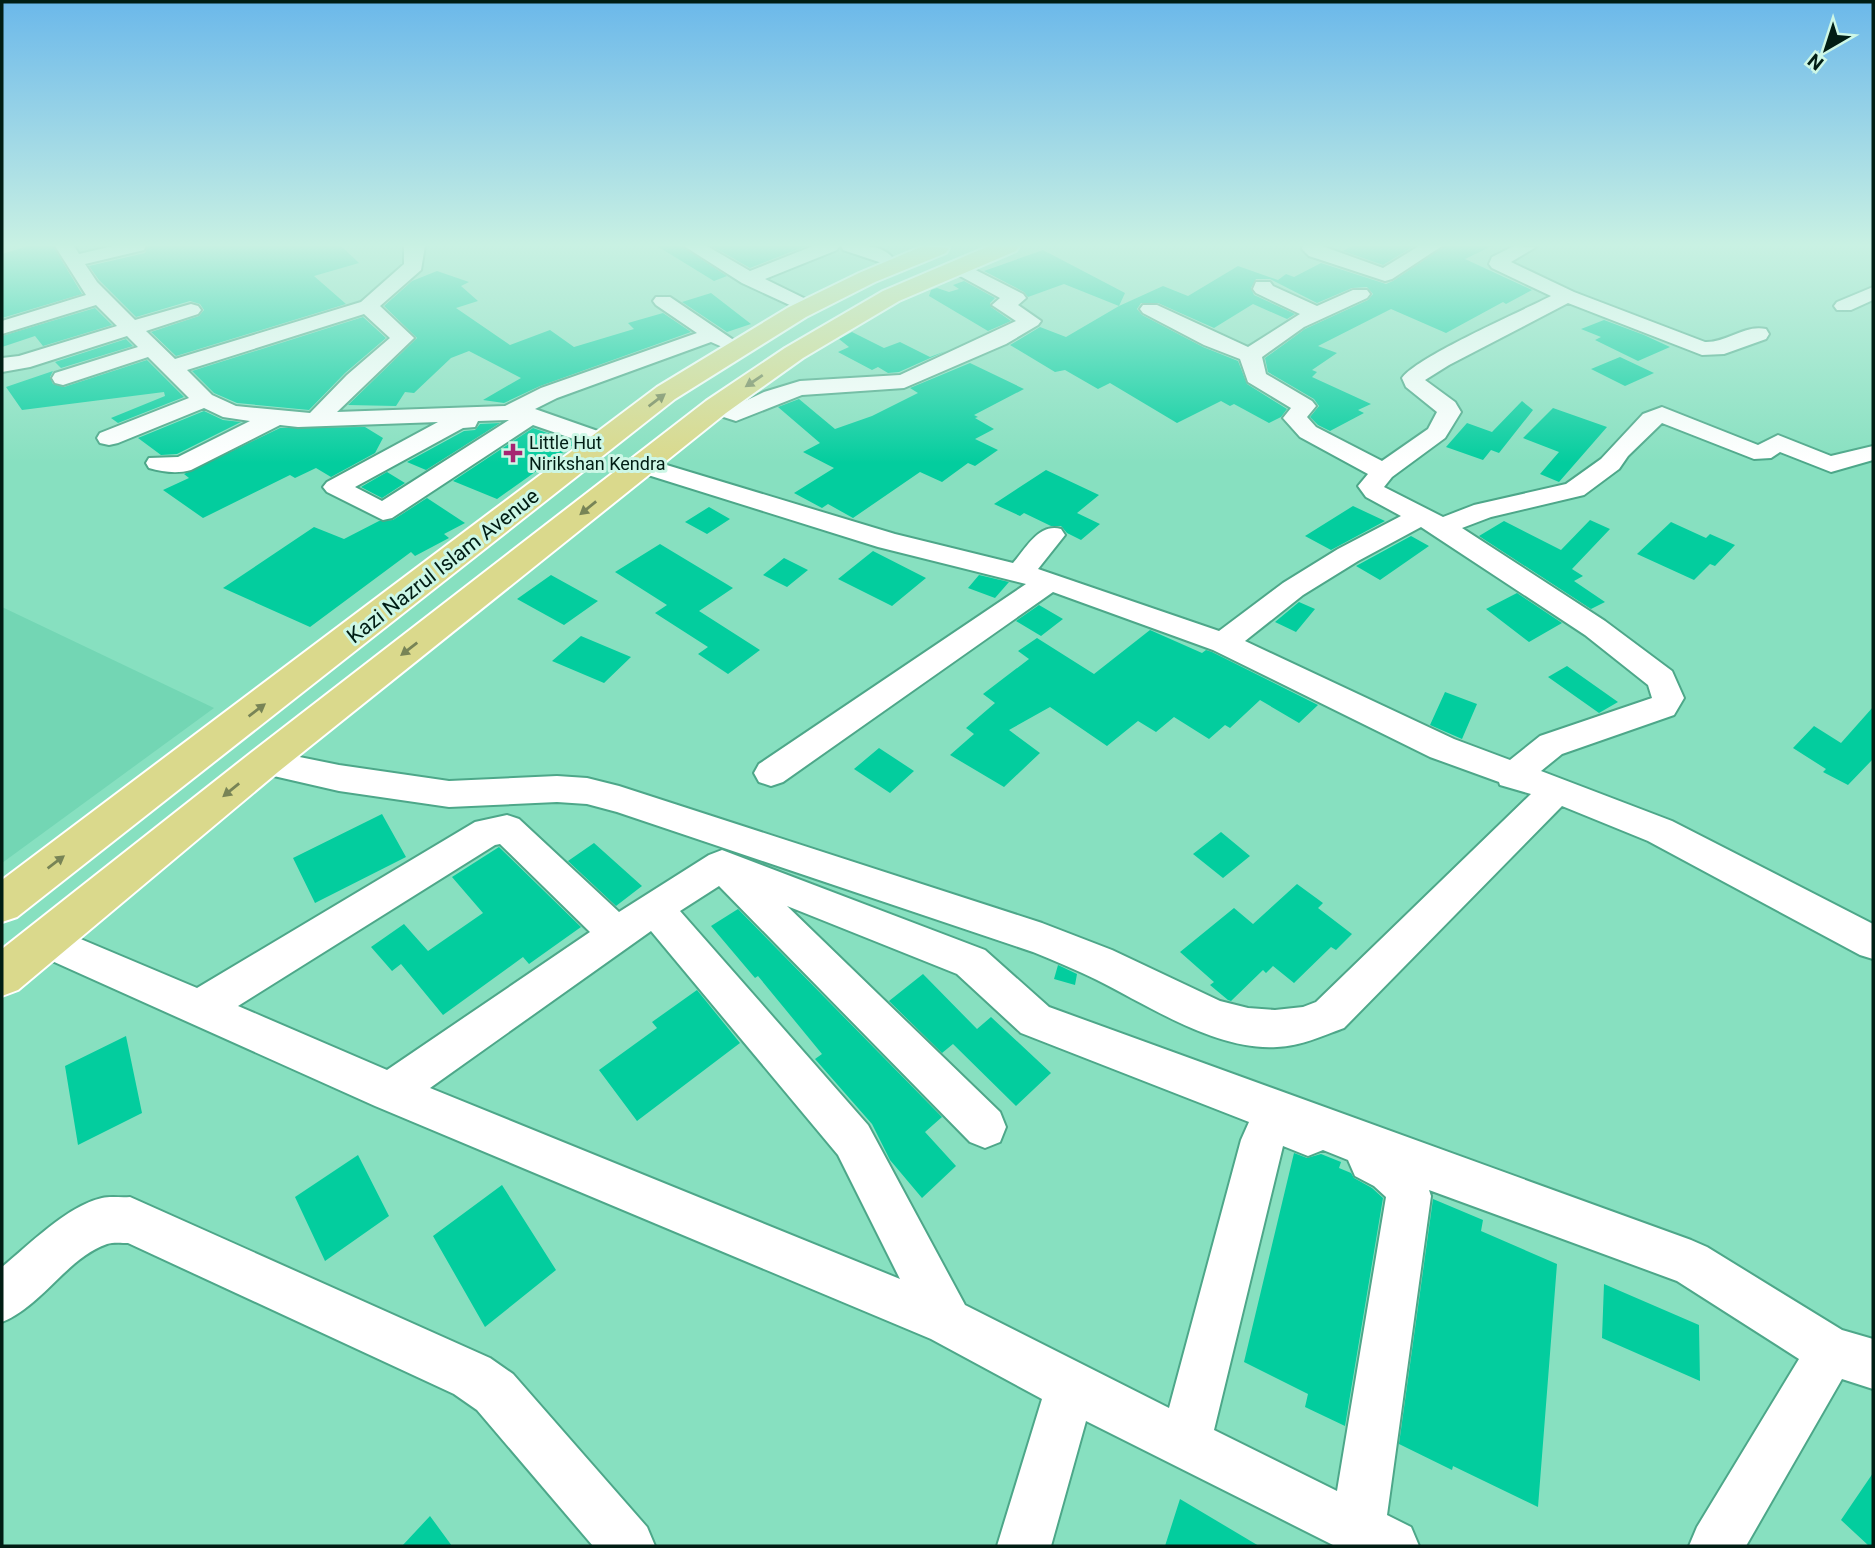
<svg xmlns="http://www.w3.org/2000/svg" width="1875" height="1548" viewBox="0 0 1875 1548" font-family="Roboto,sans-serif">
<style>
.built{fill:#73d6b4}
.building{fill:#03cd9e}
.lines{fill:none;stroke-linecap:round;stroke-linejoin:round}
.minor-casing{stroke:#4da789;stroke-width:4}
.major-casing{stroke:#fff;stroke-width:4}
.minor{fill:#fff;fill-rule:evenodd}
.major{fill:#dad98c;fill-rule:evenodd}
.oneway{fill:#788456}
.poi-dot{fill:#a62472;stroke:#cdf7e6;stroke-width:2.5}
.labels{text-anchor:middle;stroke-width:6;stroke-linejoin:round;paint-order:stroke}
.far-poi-label{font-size:18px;fill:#011d14;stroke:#cdf7e6;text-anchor:start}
.street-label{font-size:21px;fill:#011d14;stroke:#cdf7e6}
</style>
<rect width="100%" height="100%" fill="#87e0c0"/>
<path class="built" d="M2,607L214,708L2,863Z"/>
<path class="building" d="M28,246H53L82,294L2,318V254Z
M148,246H341L359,263L314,276L346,304L176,356L151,332L199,316L204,310L200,304L190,301L136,317L99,280L89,266L145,253Z
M657,246H681L727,276L714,281Z
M712,246H806L750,268Z
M1352,246H1414L1383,265L1343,251Z
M1445,246H1492L1465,259L1532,290L1506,304L1503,302L1446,333L1391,309L1318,346L1337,353L1312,370L1317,372L1312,377L1371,404L1358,410L1364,413L1330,431L1318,425L1310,417L1319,406L1314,399L1268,372L1265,358L1305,329L1368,300L1373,294L1367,287L1352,288L1317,303L1270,279H1256L1251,288L1254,295L1295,314L1287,319L1253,304L1214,328L1158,303H1141L1137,309L1142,315L1203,347L1238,361L1247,384L1287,409L1281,417L1269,423L1234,404L1230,406L1221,401L1177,423L1110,383L1098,389L1065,370L1055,372L1010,345L1040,327L1066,337L1119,306L1064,284L1028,297L1024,292L984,271L1043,250L1125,293L1119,306L1163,286L1188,296L1238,266L1278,280L1286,274L1294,277L1321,263L1386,284L1393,281Z
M437,271L469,282L461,286L478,301L456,308L510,345L550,330L574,347L634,329L628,323L663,313L691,332L540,386L504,403L483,400L521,378L469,351L451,358L414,393L405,392L396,406L348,405L417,338L384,306L412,281Z
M964,281L995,298L990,303L991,307L1011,321L988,331L929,296L931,290L937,288L949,292L959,289L953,285Z
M711,293L751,324L727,332L682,302Z
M95,308L112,325L43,346L35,336L2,347V336Z
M363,317L386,338L345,373L309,410L237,403L214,393L192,371Z
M1604,320L1644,335L1670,347L1638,361L1595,340L1601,337L1581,329Z
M852,332L884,348L900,342L930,357L946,351L899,372L888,373L878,367L872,370L838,352L849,347L839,339Z
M126,339L133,346L61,368L55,362Z
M1620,357L1654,373L1625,386L1591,369Z
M147,360L184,397L118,423L111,418L165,396L164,392L22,410L6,387L53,371L50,377L53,384L64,387Z
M970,363L1024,389L974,415L978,417L975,418L994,429L975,439L998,450L975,466L968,463L942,482L920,472L853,518L828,504L822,508L794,493L834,468L803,452L820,443L778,407L799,399L835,429L872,416L918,393L910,388Z
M1522,401L1533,410L1499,453L1491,450L1483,460L1446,447L1467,423L1492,432Z
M1553,408L1607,427L1559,482L1540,474L1559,452L1523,438Z
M204,411L223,420L241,422L177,454L161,455L138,438Z
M500,423L426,470L407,462L464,431L475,430L480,424Z
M365,427L383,438L375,453L331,477L316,468L295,478L290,475L203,518L163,490L189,478L184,474L280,428Z
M533,428L576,443L497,499L453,481Z
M1046,470L1099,495L1077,513L1100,524L1081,540L1067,533L1061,526H1051L1024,513L1020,516L994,504Z
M387,472L405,483L382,498L361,487Z
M427,498L465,523L444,534L449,538L415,556L411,552L310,627L223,588L314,527L344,539L379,521L393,520Z
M1353,506L1385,521L1331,550L1305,536Z
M709,507L730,519L707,534L685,522Z
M1590,520L1610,529L1572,569L1583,576L1574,581L1605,602L1591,609L1479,536L1504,521L1561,550Z
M1671,522L1706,538L1710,534L1735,545L1715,566L1710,564L1694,580L1637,554Z
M1411,536L1429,546L1380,580L1356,566Z
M660,544L733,588L699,611L760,650L728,674L698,654L708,647L655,613L667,605L615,572Z
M873,551L926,578L892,606L838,579Z
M784,558L808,570L787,587L763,575Z
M551,575L598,601L564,625L517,599Z
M979,575L1009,582L995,598L968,588Z
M1517,593L1562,623L1529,642L1486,609Z
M1299,602L1315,609L1296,632L1275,622Z
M1039,605L1063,619L1041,636L1016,621Z
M1150,630L1202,653L1206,650L1212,652L1318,705L1299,723L1260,700L1230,728L1225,725L1209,739L1174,717L1156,732L1138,721L1107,746L1050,707L1009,730L1040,753L1004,787L950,755L974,734L966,728L995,703L983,694L1029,659L1018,651L1037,638L1094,674Z
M581,636L631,657L604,683L552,661Z
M1567,666L1618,702L1599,713L1548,677Z
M1445,692L1477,704L1462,739L1430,725Z
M1873,707V759L1848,785L1823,772L1826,769L1793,748L1814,726L1841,743Z
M879,748L914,771L890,793L854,769Z
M382,814L406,857L315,903L293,858Z
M1221,832L1250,856L1223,878L1193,854Z
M594,843L642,886L616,906L568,861Z
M499,847L581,927L529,964L523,957L443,1015L401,964L392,971L371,947L404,924L428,951L483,913L452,877Z
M1297,884L1323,903L1318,908L1352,934L1336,950L1331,947L1294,983L1273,966L1266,973L1263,970L1231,1001L1228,1000L1210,985L1214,982L1180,952L1234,908L1253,924Z
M738,909L942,1117L925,1132L956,1166L922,1198L890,1160L872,1124L815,1059L822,1054L758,976L755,978L711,926Z
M1058,965L1077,974L1075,985L1054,979Z
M923,974L977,1029L991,1017L1051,1073L1016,1106L953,1044L942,1053L889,1001Z
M697,990L740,1043L637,1121L599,1070L657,1028L652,1022Z
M126,1036L142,1113L78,1145L65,1066Z
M1294,1153L1307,1158L1321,1154L1341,1162L1339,1168L1351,1173L1354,1178L1372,1188L1383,1198L1345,1426L1305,1407L1308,1394L1244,1362Z
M358,1155L389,1216L325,1261L295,1197Z
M502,1185L556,1270L485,1327L433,1236Z
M1433,1199L1483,1220L1481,1231L1557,1264L1538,1507L1453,1466L1452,1470L1399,1444Z
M1604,1284L1699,1325L1700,1381L1602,1338Z
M1873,1473V1546H1869L1841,1520Z
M1180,1499L1259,1546H1165Z
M430,1516L452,1546H402Z"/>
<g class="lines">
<defs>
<path id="minor" d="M55,246H74L79,254L113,246H146L144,250L85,264L97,282L135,320L191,304L198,306L201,310L198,314L146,331L175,359L361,302L404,264V246H425L421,270L380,306L414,338L337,412L505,406L541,388L697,333L656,305L653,301L656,297H670L738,343L735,348L727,349L711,342L557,398L535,409L612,436L615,441L612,446L603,448L594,446L533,425L392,518L383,520L327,492L323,487L327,482L438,422L298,427L280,425L191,470C177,474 163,472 149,468L146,463L149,458L178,457L250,421L223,417L204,408L118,443L109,445L100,443L97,438L100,433L189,398L148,357L63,385L55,383L52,378L55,373L138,347L127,336L30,367L2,372V358L19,356L117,326L96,305L2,334V321L86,295ZM364,314L390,338L347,375L310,413L236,406L212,395L187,370ZM509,420L382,501L355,487L463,428L475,427L478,421Z
M684,246H707L750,271L813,246H839L837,250L765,279L814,303L817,307L814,311L807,313L742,283Z
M841,246C857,246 880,243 892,257L882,263L843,250Z
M1303,246H1322L1383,268L1419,246H1442L1392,279L1385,281L1309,256L1302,249Z
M1514,246L1536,247L1511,262L1574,292L1705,342C1726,343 1745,324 1766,329L1769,334L1766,339L1724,354L1702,355L1568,303L1449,365L1425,380L1455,402L1461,412L1445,438L1392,477L1384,487L1443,517L1474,505L1566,484L1601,459L1643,414L1662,407L1758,445L1778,435L1831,456L1873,446V460L1831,472L1780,452L1771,458L1754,459L1662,423L1628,456L1619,469L1584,495L1491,517L1462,528L1605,621L1672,671L1684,698L1674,715L1562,754L1541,771L1672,821L1873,924V959L1860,955L1648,841L1562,806L1344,1028C1322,1036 1301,1046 1277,1047C1217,1051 1149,1006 1097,980C1077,970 1055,961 1033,952L617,812L587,804L557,802L449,807L339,791L265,774L253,771L249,762L253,753L265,750L339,765L449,781L557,776L587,778L619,786L1042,923L1112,950L1220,1001L1248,1008L1275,1010L1303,1007L1316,1002L1531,794L1500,785L1499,782L1430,757L1213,650L1053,592L783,782L771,786L759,782L754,773L759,764L1026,584L878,547L632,470L629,465L632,460L641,458L650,460L895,534L1013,563C1027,547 1039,523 1061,529L1065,535L1038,569L1219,631L1283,583L1338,549L1401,516L1366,497L1358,486L1368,474L1300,437L1283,418L1291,408L1248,382L1240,359L1204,345L1143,313L1140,309L1143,305H1157L1248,347L1300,314L1256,293L1253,289L1256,282H1270L1273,286L1317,306L1353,290H1367L1370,294L1367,298L1304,327L1262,357L1266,374L1312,401L1316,406L1307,417L1316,427L1382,461L1428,429L1437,412L1406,387L1402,378C1416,357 1522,311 1551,296L1492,268L1489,264L1492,257ZM1421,527L1585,635L1648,685L1652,698L1540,736L1510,760L1454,739L1245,641L1303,595L1358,561Z
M958,261L1023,294L1026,298L1018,305L1041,321L1038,325L1006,344L904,388L802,395L736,421L708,412L704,407L708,402L716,400L735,406L764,392L800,381L900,375L1016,321L992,305L1000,298L951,271L948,267Z
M1873,287V300L1851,310H1837L1834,306L1837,302Z
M507,815L519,819L619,912L709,855L722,850L985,950L1049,1007L1691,1240L1707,1247L1842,1330L1873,1339V1389L1842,1379L1746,1546H1689L1697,1527L1799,1359L1677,1281L1429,1190L1431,1196L1387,1515L1411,1527L1419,1546H1335L1086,1421L1051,1546H997L1042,1399L931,1339L375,1106L32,952L26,940L32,928L45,924L197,988L475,822ZM500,844L590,932L387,1070L238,1006L495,845ZM719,886L970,1142L985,1148L1000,1142L1006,1127L1000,1112L787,906L957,974L1021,1033L1249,1122L1241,1140L1169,1408L965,1305L868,1125L680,911ZM651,931L838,1155L900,1279L430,1088ZM1283,1146L1308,1156L1323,1150L1348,1160L1355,1176L1374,1186L1386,1197L1337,1491L1214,1430Z
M130,1197L490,1358L513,1374L647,1527L655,1546H593L477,1410L454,1394L128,1243C122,1243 113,1242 107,1244C67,1258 42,1306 2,1322V1267C29,1245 67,1206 102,1198C111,1196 121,1198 130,1197Z"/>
<path id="major" d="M923,246L949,248L946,253L875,282L806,317L675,399L17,917L2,922V880L657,387L789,307L859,273Z
M989,246H1019L1016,251L899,301L803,358L726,413L278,772L18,990L2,996V949L252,752L706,401L785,348L883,291Z"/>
</defs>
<use href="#minor" class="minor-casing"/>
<use href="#major" class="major-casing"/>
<use href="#minor" class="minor"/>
<use href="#major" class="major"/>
</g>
<defs><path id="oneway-solid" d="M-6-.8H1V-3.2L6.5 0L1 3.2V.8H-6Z" transform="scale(1.75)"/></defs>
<g class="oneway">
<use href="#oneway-solid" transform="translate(754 381) rotate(146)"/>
<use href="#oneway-solid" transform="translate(657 400) rotate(-37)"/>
<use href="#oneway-solid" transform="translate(588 508) rotate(141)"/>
<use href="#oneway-solid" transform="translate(409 649) rotate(142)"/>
<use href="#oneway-solid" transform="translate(257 710) rotate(-37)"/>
<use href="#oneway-solid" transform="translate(231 790) rotate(141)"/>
<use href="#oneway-solid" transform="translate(56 862) rotate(-37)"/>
</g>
<linearGradient id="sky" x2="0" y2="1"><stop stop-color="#6bb8ea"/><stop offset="0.53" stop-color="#c9f1e3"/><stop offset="1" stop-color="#c9f1e3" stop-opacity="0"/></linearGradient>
<rect width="1875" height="463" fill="url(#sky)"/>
<path class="poi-dot" d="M509.5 442.5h7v7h7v7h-7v7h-7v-7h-7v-7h7z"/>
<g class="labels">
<g class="far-poi-label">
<text x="529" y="449">Little Hut<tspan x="529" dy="21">Nirikshan Kendra</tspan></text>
</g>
<g class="street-label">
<text transform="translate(443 566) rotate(-38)" y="7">Kazi Nazrul Islam Avenue</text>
</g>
</g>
<rect width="1875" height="1548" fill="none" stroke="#011d14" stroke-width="7"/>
<g transform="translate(1826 49) rotate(219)" stroke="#cdf7e6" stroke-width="5" paint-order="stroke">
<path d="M0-5L12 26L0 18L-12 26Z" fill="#011d14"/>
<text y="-10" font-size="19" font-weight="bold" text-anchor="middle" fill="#011d14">N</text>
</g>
</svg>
